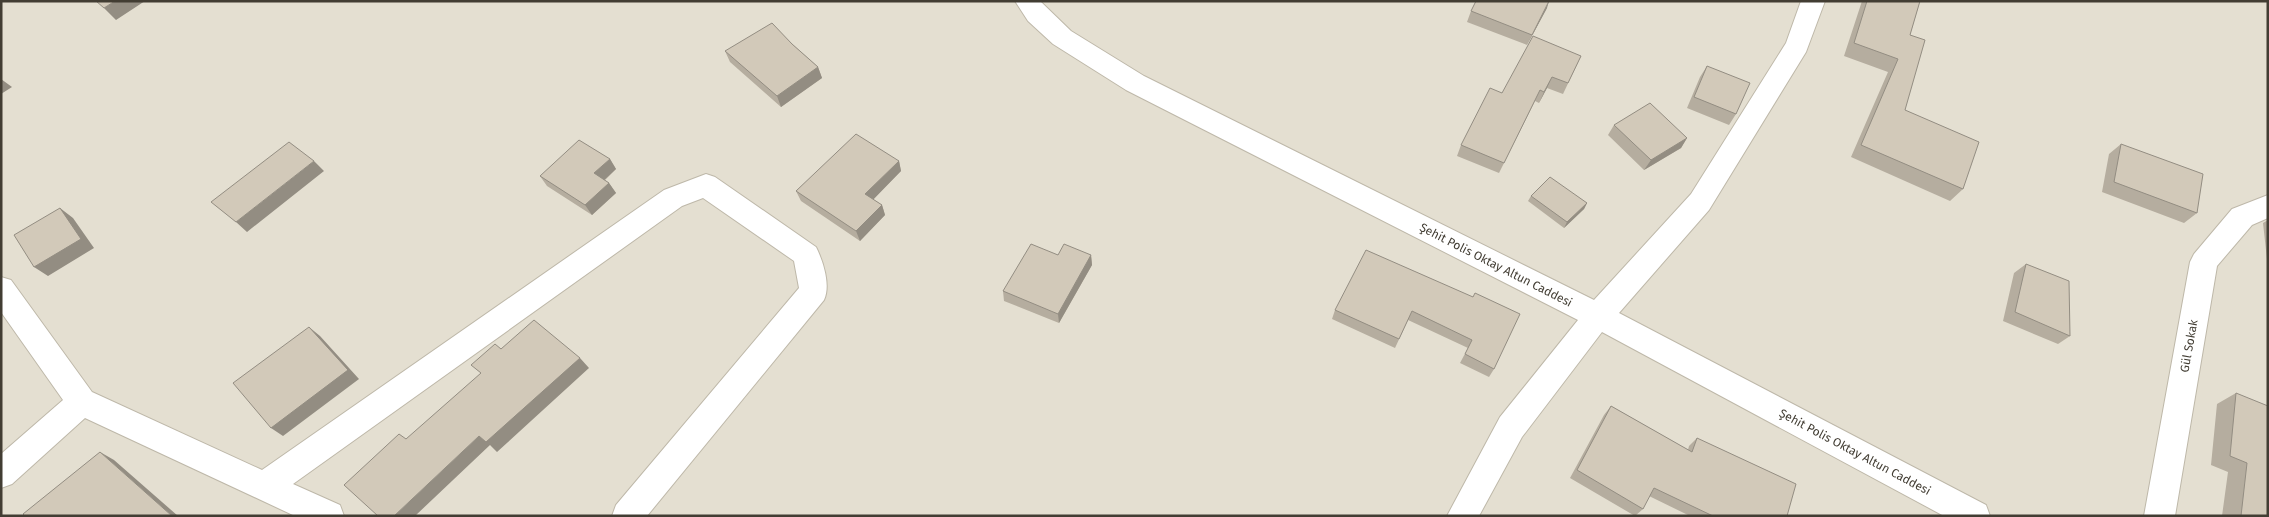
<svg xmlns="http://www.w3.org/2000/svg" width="2269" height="517" viewBox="0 0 2269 517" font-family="'Fira Sans',sans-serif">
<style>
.residential{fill:#e4dfd1}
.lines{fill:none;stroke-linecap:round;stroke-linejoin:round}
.minor-casing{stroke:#beb8a9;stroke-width:2}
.minor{fill:#fff;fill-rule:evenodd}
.wall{fill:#b5ad9f}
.shaded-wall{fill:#938d82}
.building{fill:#d2c9b9;stroke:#938d82}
.labels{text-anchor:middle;stroke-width:5;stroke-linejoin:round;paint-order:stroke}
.street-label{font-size:12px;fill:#423d33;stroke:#fff}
</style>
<rect width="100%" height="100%" fill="#f1ede3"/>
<path class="residential" d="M1,1H2268V516H1Z"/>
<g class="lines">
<defs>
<path id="minor" d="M1015,1H1040L1071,31L1144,76L1594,300L1691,194L1786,43L1801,1H1825L1806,52L1709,210L1619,313L1986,505L1990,516H1944L1602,332L1522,437L1479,516H1447L1500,417L1578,320L1126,90L1053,44L1028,21Z
M706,174L715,177L816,247C823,261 831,285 824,300L647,516H612L616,505L799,288L794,261L703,198L682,206L293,484L340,505L344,516H295L85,418L12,484L1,488V454L63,400L1,312V277L11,280L92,392L262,470L664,190Z
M2268,195V218L2252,225L2217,266L2175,516H2144L2190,262L2194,254L2232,209Z"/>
</defs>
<use href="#minor" class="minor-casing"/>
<use href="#minor" class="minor"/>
</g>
<path class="wall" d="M1862,1H1920L1910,35L1905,110L1963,189L1950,201L1851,157L1888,72L1844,56Z
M1547,8L1527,45L1467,22L1471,11Z
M792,44L818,67L822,78L781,107L730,62L725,51Z
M1581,56L1563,94L1547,88L1539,103L1535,101L1499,173L1457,156L1461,145L1502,93Z
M1707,66L1736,114L1729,125L1687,108L1700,77Z
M1614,125L1687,138L1681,148L1644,170L1608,135Z
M2121,144L2197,213L2184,223L2102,192L2109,154Z
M610,159L616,169L605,180L609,183L616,193L592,215L547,186L540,176Z
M899,161L901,171L873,199L882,205L885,215L860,241L801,201L796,191Z
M1531,196L1587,203L1584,209L1564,228L1528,201Z
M2268,220V268L2263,223Z
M1091,255L1092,265L1059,323L1004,301L1003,291Z
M2026,264L2070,336L2058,344L2003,321L2014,273Z
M1473,297L1494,369L1489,377L1460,363L1468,348L1408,320L1395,348L1332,319L1335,310Z
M2236,393L2268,516H2222L2228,472L2211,465L2217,404Z
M1611,406L1688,450L1689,446L1697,438L1787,516H1690L1649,496L1643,509L1635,516L1570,478L1604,415Z"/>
<path class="shaded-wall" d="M115,1H145L116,20L104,8Z
M1549,1L1547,8L1527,45Z
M818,67L822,78L781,107L777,96Z
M1552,77L1547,88L1539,103L1544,92Z
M1,79L12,87L1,94Z
M1687,138L1681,148L1644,170L1651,160Z
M610,159L616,169L601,183L594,173Z
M314,161L324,171L247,232L236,222Z
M899,161L901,171L869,204L865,194Z
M609,183L616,193L592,215L585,205Z
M1587,203L1584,209L1564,228L1567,222Z
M882,205L885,215L860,241L856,231Z
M60,208L73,218L94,248L48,276L34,267Z
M1091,255L1092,265L1059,323L1058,314Z
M309,327L320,336L359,379L283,436L271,428Z
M580,358L589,368L497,452L490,445L415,516H394L479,436Z
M100,452L114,460L178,516H172Z"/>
<path class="building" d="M96,1H115L104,8Z
M1476,1H1549L1532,35L1471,11Z
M1867,1H1920L1910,35L1925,40L1905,110L1979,142L1963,189L1861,145L1898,59L1854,43Z
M772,23L792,44L818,67L777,96L725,51Z
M1533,36L1581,56L1568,83L1552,77L1544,92L1540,90L1504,163L1461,145L1490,88L1502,93Z
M1707,66L1750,83L1736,114L1694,97Z
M1650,103L1687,138L1651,160L1614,125Z
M856,134L899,161L865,194L882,205L856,231L796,191Z
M579,140L610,159L594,173L609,183L585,205L540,176Z
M289,142L314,161L236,222L211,202Z
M2121,144L2203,174L2197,213L2114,182Z
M1550,177L1587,203L1567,222L1531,196Z
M60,208L81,239L34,267L14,235Z
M1031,244L1058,255L1064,244L1091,255L1058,314L1003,291Z
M1366,250L1473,297L1475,293L1520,314L1494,369L1465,354L1472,340L1412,311L1399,339L1335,310Z
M2026,264L2069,281L2070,336L2015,312Z
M534,320L580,358L486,442L479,436L394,516H378L344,485L399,434L406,439L481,373L471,365L495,344L501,349Z
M309,327L348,370L271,428L233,383Z
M2236,393L2268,406V516H2241L2247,463L2230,456Z
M1611,406L1692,452L1697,438L1796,484L1787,516H1713L1654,488L1643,509L1577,470Z
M100,452L172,516H25L23,514Z"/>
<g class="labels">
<g class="street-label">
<text transform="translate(1496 265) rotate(27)" y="4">Şehit Polis Oktay Altun Caddesi</text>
<text transform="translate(2189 346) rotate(-80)" y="4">Gül Sokak</text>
<text transform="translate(1855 452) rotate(28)" y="4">Şehit Polis Oktay Altun Caddesi</text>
</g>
</g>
<rect width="2269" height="517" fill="none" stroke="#423d33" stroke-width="5"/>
</svg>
